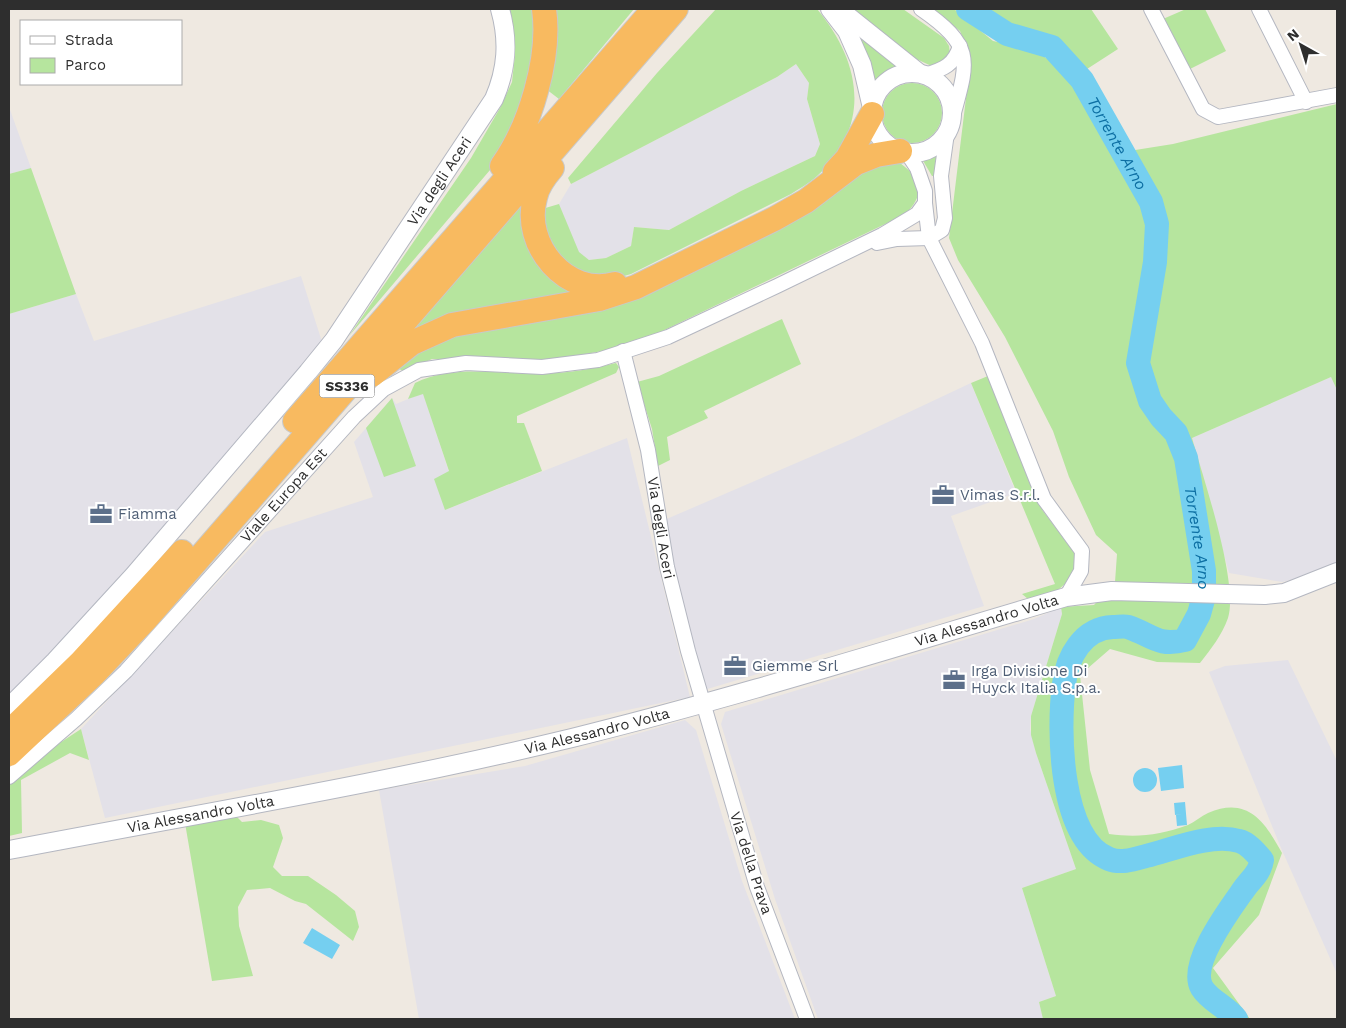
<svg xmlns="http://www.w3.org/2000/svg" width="1346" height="1028" viewBox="0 0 1346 1028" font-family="'Work Sans',sans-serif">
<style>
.industrial{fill:#e3e1e8}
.green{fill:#b6e59e}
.water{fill:#75cff0}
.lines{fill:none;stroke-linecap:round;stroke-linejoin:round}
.river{stroke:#75cff0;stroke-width:24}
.minor-casing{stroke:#b4b7c1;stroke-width:16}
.tertiary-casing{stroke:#b4b7c1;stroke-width:20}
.trunk-casing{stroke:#c9c9c9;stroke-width:26}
.minor{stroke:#fff;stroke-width:14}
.tertiary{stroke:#fff;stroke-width:18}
.trunk{stroke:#f8ba60;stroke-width:24}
.labels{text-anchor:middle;stroke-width:4;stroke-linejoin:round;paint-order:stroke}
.shield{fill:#fff;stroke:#6d6d6d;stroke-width:1}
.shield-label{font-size:14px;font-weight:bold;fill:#2e2e2e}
.street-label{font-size:15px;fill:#2e2e2e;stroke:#fff}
.service-label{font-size:15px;fill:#4e5e75;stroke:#fff;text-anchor:start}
.water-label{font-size:16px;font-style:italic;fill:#0d6fa3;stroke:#fff}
</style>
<rect width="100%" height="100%" fill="#efe9e1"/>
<path class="industrial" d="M796,64L809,83L807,99L820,144L815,156L741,191L669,230L634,227L631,246L606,258L589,260L578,252L559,204L571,184L777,77Z
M9,107L31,168L9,174Z
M301,276L323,345L71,635L9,696V314L76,294L94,341Z
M1331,377L1337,390V564L1307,576L1282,582L1229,573L1192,438Z
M971,383L1016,493L951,516L984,606L704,690L662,521L852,439Z
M423,393L449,472L445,510L627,438L690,697L105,818L81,729L265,532L373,497L354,442L392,398L396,404Z
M1061,607L1062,614L1031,716L1030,729L1036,753L1076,869L1022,888L1056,996L1039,1002L1043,1019H818L775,899L721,724L725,712L1034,619Z
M1288,660L1337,761V974L1281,848L1209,672L1225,666Z
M685,720L696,730L742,881L795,1019H419L379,790L525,766Z"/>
<path class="green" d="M506,9H535L534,62L509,140L490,170L349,336L471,158L500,108L512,82L515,54Z
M554,9H634L559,99L546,89Z
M716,9H817C862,63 872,126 816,177C809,183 799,189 791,194L631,274L607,281L566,270L547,240L542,209L559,204L579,252L589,260L606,258L631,246L634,227L669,230L741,191L815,156L820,144L807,99L809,83L796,64L777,77L571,184L568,178L657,73Z
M851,9H903L944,38L949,46L950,54L944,63L935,67C902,55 875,33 851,9Z
M933,9H954L993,41L1033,49L1052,62L1080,90L1146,208L1157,202L1129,151L1173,144L1337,104V390L1331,377L1192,438C1203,477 1239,583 1228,618C1222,635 1211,649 1200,663L1157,662L1110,649L1080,675L1090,770L1109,834C1138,838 1160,835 1188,825C1195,822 1201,816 1208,813C1248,796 1265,822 1282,853L1259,915L1213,968L1250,1019H1043L1039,1002L1056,996L1022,888L1076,869L1036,753L1031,735V716L1062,614L1061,607L1094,605L1115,582L1117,554L1096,535L1069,477L1053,431L1005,337L958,260L949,238L971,57L960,31Z
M984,9H1091L1118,49L1087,69L1054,38L1007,28Z
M1186,9H1205L1226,51L1188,70L1163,19Z
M857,36L900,65L879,77L869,89Z
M882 113a30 30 0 1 1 60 0a30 30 0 1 1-60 0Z
M939,152L934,176H932L922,159Z
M900,163C923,180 925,193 906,214L652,336L608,350L546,361L432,359L404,372L395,366L440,339L556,313L865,165Z
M31,168L76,294L9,314V174Z
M524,195L523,227L582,295L400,340Z
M782,319L801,364L704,411L708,418L667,437L670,460L658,466L652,429L637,382L659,376Z
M616,363L619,367L616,373L517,416V423H524L542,471L445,510L434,479L449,471L423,394L408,399L415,383C458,362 509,377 555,373C575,372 596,368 616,363Z
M988,376L1043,511L1077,556L1076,567L1067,582L1057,591L1028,599L1022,594L1055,584L971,383Z
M392,398L416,466L384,477L366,428Z
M81,729L89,760L70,753L21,780L22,833L9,836V785L46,752Z
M234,814L242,822L261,820L279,825L283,838L273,867L282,876H308L336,895L355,911L359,927L353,941L306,904L295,901L270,888L247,890L238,907L239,926L253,976L212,981L185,823Z"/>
<path class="water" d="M1182,765L1184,788L1161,791L1158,768Z
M1133 780a12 12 0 1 1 24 0a12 12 0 1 1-24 0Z
M1185,802L1187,825L1177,826L1176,815L1183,814L1175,815L1174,803Z
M312,928L340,945L332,959L303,943Z"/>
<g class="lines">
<path class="river" id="s1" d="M968,9L1007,34L1052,47L1082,80L1151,202L1157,224L1155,262L1138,363L1150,401L1161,417L1176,433L1186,458L1204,571V596L1199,614L1185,640C1158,647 1152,635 1128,627C1124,626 1118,627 1113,627C1083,628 1067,657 1064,684C1058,729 1059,839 1109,859C1121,864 1135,859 1146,856C1174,849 1211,833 1239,841C1248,843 1256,853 1262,860C1260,873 1251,879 1244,889C1230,909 1188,964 1202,988C1210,1001 1227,1007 1236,1019"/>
<defs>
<g id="minor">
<path d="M921,9C976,47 968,61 952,120"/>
<path d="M1151,9L1203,109L1218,117L1337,95"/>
<path d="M1259,9L1306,102"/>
<path d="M925,75C944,69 954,65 960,46"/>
<path d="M925,203L929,238L982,343L1044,499L1082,551L1081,571L1066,597"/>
<path d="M877,243L897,239L929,238L942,230L945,218L941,176L947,133"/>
<path id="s2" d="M623,351L648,450L667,567L688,651L757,887L807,1019"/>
<path id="s3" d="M9,777L76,719L126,671L354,417L384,389L419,370L466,363L542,367L598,360L668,337L777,286L882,235L917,214L925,203V191L917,168L907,153"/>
</g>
<g id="tertiary">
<path d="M830,9L847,31L862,65L872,108"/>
<path d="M839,9L919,73"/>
<circle cx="912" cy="113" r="40"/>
<path id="s4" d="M9,707L55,661L134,575L308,372L334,340L494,99C507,69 509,41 500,9"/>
<path id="s5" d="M9,850C197,814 386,783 572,738C738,697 902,645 1066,597L1112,591L1265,595L1284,593L1337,572"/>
</g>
<path id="trunk" d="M502,166C530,127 551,57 544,9
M552,168C545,176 537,187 535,198C522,245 567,298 615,284
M835,172L847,159L872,114
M372,375L412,343L452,325L599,299L636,287L774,219L806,201L856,163L876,155L900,151
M295,421L654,9
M9,732L81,662L182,552
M9,754L94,674L147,618L676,9"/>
</defs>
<use href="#minor" class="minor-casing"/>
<use href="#tertiary" class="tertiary-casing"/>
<use href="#trunk" class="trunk-casing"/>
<use href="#minor" class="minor"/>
<use href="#tertiary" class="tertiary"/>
<use href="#trunk" class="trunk"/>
</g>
<defs>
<symbol id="office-bare" viewBox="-9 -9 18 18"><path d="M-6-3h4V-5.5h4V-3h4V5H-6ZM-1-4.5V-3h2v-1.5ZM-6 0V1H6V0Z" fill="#5c6f8a" stroke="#fff" stroke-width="2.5" paint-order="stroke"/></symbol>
</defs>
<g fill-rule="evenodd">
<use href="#office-bare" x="927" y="479" width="32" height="32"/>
<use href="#office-bare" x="85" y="498" width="32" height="32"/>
<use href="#office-bare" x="719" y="650" width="32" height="32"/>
<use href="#office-bare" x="938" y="664" width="32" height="32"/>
</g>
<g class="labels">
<rect class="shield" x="319.5" y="374.5" width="55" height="23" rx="4"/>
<g class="shield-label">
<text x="347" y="391">SS336</text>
</g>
<g class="street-label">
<text dy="5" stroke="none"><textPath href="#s4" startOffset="681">Via degli Aceri</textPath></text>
<text dy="5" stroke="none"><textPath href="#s3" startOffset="394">Viale Europa Est</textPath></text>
<text dy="5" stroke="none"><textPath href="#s2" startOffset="181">Via degli Aceri</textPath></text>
<text dy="5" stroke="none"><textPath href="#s5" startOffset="1005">Via Alessandro Volta</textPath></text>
<text dy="5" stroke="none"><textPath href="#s5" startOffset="600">Via Alessandro Volta</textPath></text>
<text dy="5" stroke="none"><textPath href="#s5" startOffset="195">Via Alessandro Volta</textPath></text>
<text transform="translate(751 863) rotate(72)" y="5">Via della Prava</text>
</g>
<g class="service-label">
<text x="960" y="500">Vimas S.r.l.</text>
<text x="118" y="519">Fiamma</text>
<text x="752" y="671">Giemme Srl</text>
<text x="971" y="676">Irga Divisione Di<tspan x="971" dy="17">Huyck Italia S.p.a.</tspan></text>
</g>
<g class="water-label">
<text dy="6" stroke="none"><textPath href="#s1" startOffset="210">Torrente Arno</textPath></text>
<text dy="6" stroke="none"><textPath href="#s1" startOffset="630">Torrente Arno</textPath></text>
</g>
</g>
<rect width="1346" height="1028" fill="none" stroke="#2e2e2e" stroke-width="20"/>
<rect x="20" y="20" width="162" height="65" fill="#ffffff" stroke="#ababab"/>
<rect x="30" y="36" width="25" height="8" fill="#ffffff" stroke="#ababab"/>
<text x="65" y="45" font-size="15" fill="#2e2e2e">Strada</text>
<rect x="30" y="58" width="25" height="15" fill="#b6e59e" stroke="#ababab"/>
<text x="65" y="70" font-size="15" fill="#2e2e2e">Parco</text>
<g transform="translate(1301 45) rotate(321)" stroke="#ffffff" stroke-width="4" paint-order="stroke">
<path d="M0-4L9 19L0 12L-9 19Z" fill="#2e2e2e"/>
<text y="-8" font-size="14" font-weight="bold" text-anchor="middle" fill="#2e2e2e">N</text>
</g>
</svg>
